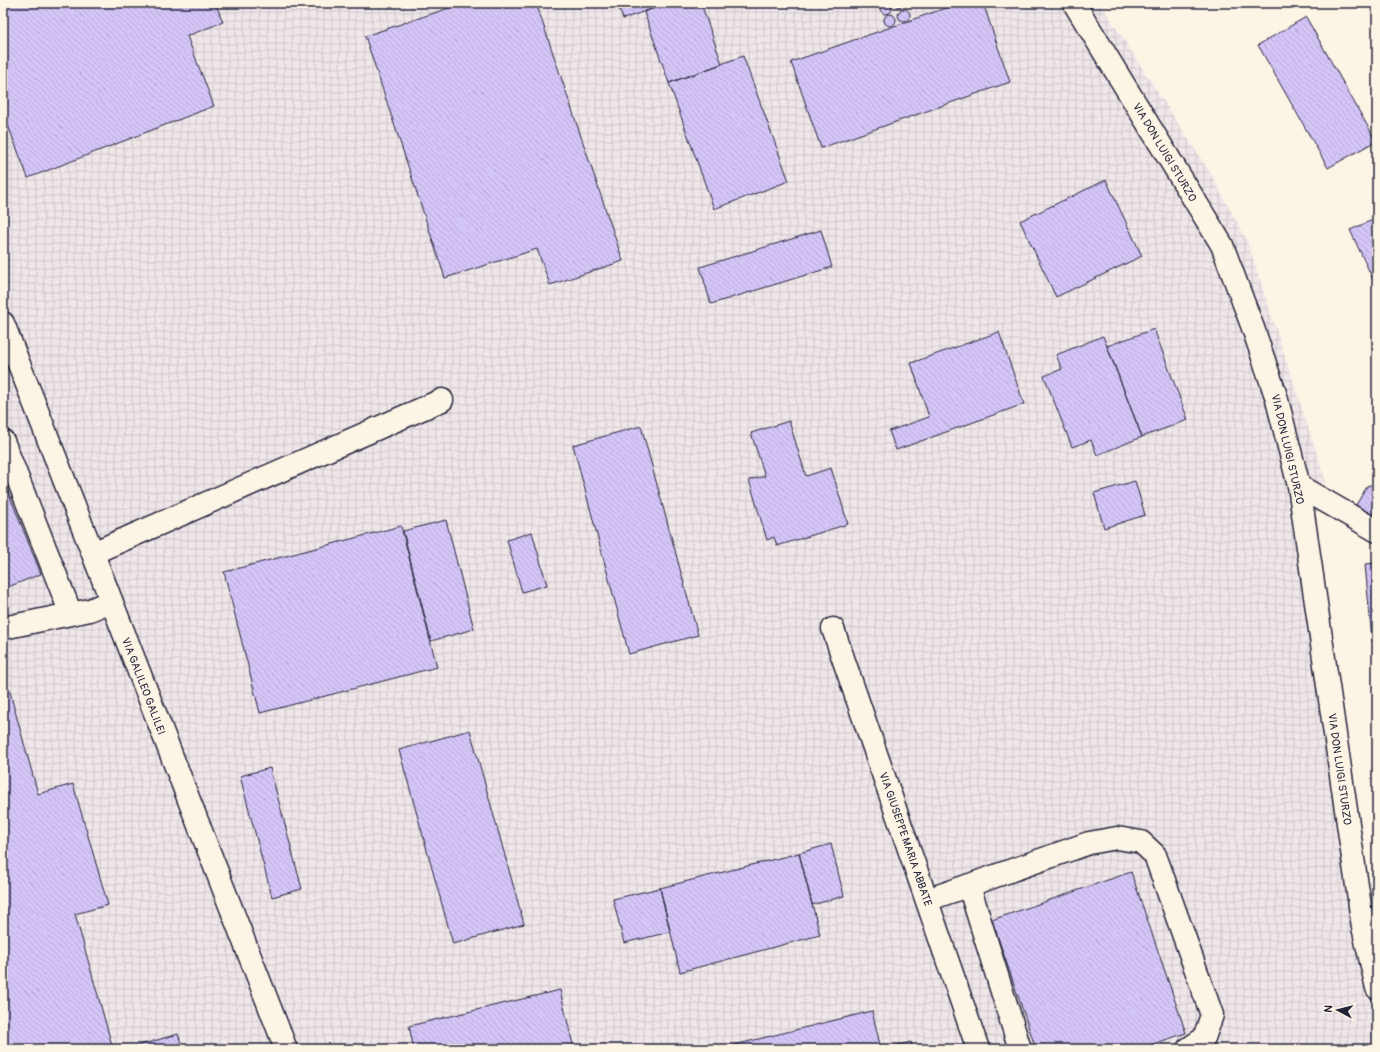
<svg xmlns="http://www.w3.org/2000/svg" width="1380" height="1052" viewBox="0 0 1380 1052" font-family="Pangolin,sans-serif">
<style>
.industrial{fill:url(#industrial-grid)}
.building{fill:url(#building-back-hatch);stroke:#22223b}
.lines{fill:none;stroke-linecap:round;stroke-linejoin:round}
.minor-casing{stroke:#22223b;stroke-width:25}
.minor{stroke:#fcf5e5;stroke-width:22}
.labels{text-anchor:middle;stroke-width:3.5;stroke-linejoin:round;paint-order:stroke}
.street-label{font-size:11px;fill:#22223b;stroke:#fcf5e5}
</style>
<defs>
<pattern id="industrial-grid" width="8" height="8" patternUnits="userSpaceOnUse"><rect width="8" height="8" fill="#f0e7ea"/><path d="M0 4h8M4 0v8" fill="none" stroke="#cec6ca"/></pattern>
<pattern id="building-back-hatch" width="6" height="6" patternUnits="userSpaceOnUse"><rect width="6" height="6" fill="#d4c5f7"/><path d="M-1 5l2 2M0 0l6 6M5-1l2 2" fill="none" stroke="#b6a9d5"/></pattern>
</defs>
<rect width="100%" height="100%" fill="#fcf5e5"/>
<filter id="ink" filterUnits="userSpaceOnUse"><feTurbulence type="fractalNoise" baseFrequency=".025" numOctaves="2"/><feDisplacementMap in="SourceGraphic" scale="8" xChannelSelector="R" yChannelSelector="G"/><feConvolveMatrix kernelMatrix="1 2 1 2 8 2 1 2 1" color-interpolation-filters="sRGB"/></filter>
<g filter="url(#ink)">
<path class="industrial" d="M3,3H1100L1209,171L1247,241L1326,482L1299,486L1377,988V1049H3Z"/>
<path class="building" d="M880 8a6 6 0 1 1 12 0a6 6 0 1 1-12 0Z
M3,3H215L223,22L187,36L214,106L28,178L3,112Z
M464,3H536L623,261L550,285L537,249L445,278L365,36Z
M617,3H668L623,19Z
M668,3H701L722,64L669,83L644,12Z
M894,3H906L900,7L896,6Z
M960,3H983L1010,82L821,148L791,62Z
M898 15a6 6 0 1 1 12 0a6 6 0 1 1-12 0Z
M884 20a6 6 0 1 1 12 0a6 6 0 1 1-12 0Z
M1306,17L1376,141L1328,168L1258,45Z
M743,56L789,181L714,209L669,83Z
M1106,180L1142,256L1056,297L1020,221Z
M1377,218V288L1350,230Z
M821,230L832,267L711,304L700,267Z
M1154,329L1188,420L1142,437L1107,346Z
M999,332L1024,404L896,450L889,431L929,417L911,363Z
M1103,336L1142,437L1097,455L1091,440L1072,447L1044,376L1062,369L1056,355Z
M789,421L806,476L831,468L848,524L777,546L774,537L767,540L749,480L765,476L751,433Z
M641,426L698,635L629,654L573,445Z
M3,479L41,574L3,589Z
M1135,481L1145,515L1104,528L1094,493Z
M1368,485L1377,486V518L1356,505Z
M446,520L474,629L431,641L403,531Z
M401,526L437,667L260,713L224,572Z
M532,532L547,585L522,592L507,540Z
M1377,563V640L1372,641L1365,564Z
M9,689L38,794L73,784L108,905L75,914L113,1049H3V691Z
M470,730L524,924L453,944L399,750Z
M270,768L302,889L272,897L240,776Z
M831,844L844,896L812,905L799,853Z
M799,853L820,935L680,972L660,888Z
M1131,872L1186,1033L1138,1049H1036L992,920Z
M660,888L670,932L624,943L613,899Z
M560,990L574,1049H414L409,1026Z
M872,1011L881,1049H718Z
M178,1034L183,1049H126Z
M911,1042L913,1049H882Z"/>
<g class="lines">
<defs>
<path id="minor" d="M1074,3L1222,245L1253,328L1276,396L1299,486L1363,927L1377,988
M3,323L286,1049
M3,441L71,614
M1299,486L1377,531
M93,553L442,400
M3,628L90,610L111,601
M833,629L978,1049
M969,886L1020,1049
M927,900L1089,843L1117,838L1141,842L1155,855L1212,1015L1204,1038L1188,1049"/>
</defs>
<use href="#minor" class="minor-casing"/>
<use href="#minor" class="minor"/>
</g>
</g>
<g class="labels">
<g class="street-label">
<text transform="translate(1165 152) rotate(59)" y="4">VIA DON LUIGI STURZO</text>
<text transform="translate(1288 449) rotate(77)" y="4">VIA DON LUIGI STURZO</text>
<text transform="translate(144 686) rotate(69)" y="4">VIA GALILEO GALILEI</text>
<text transform="translate(1340 769) rotate(82)" y="4">VIA DON LUIGI STURZO</text>
<text transform="translate(906 839) rotate(71)" y="4">VIA GIUSEPPE MARIA ABBATE</text>
</g>
</g>
<rect width="1380" height="1052" fill="none" stroke="#fcf5e5" stroke-width="16"/>
<rect x="8" y="8" width="1364" height="1036" fill="none" stroke="#22223b" stroke-width="1.5" filter="url(#ink)"/>
<g transform="translate(1338 1010) rotate(277)" stroke="#fcf5e5" stroke-width="3" paint-order="stroke">
<path d="M0-3L7 15L0 10L-7 15Z" fill="#22223b"/>
<text y="-6" font-size="11" font-weight="bold" text-anchor="middle" fill="#22223b">N</text>
</g>
</svg>
